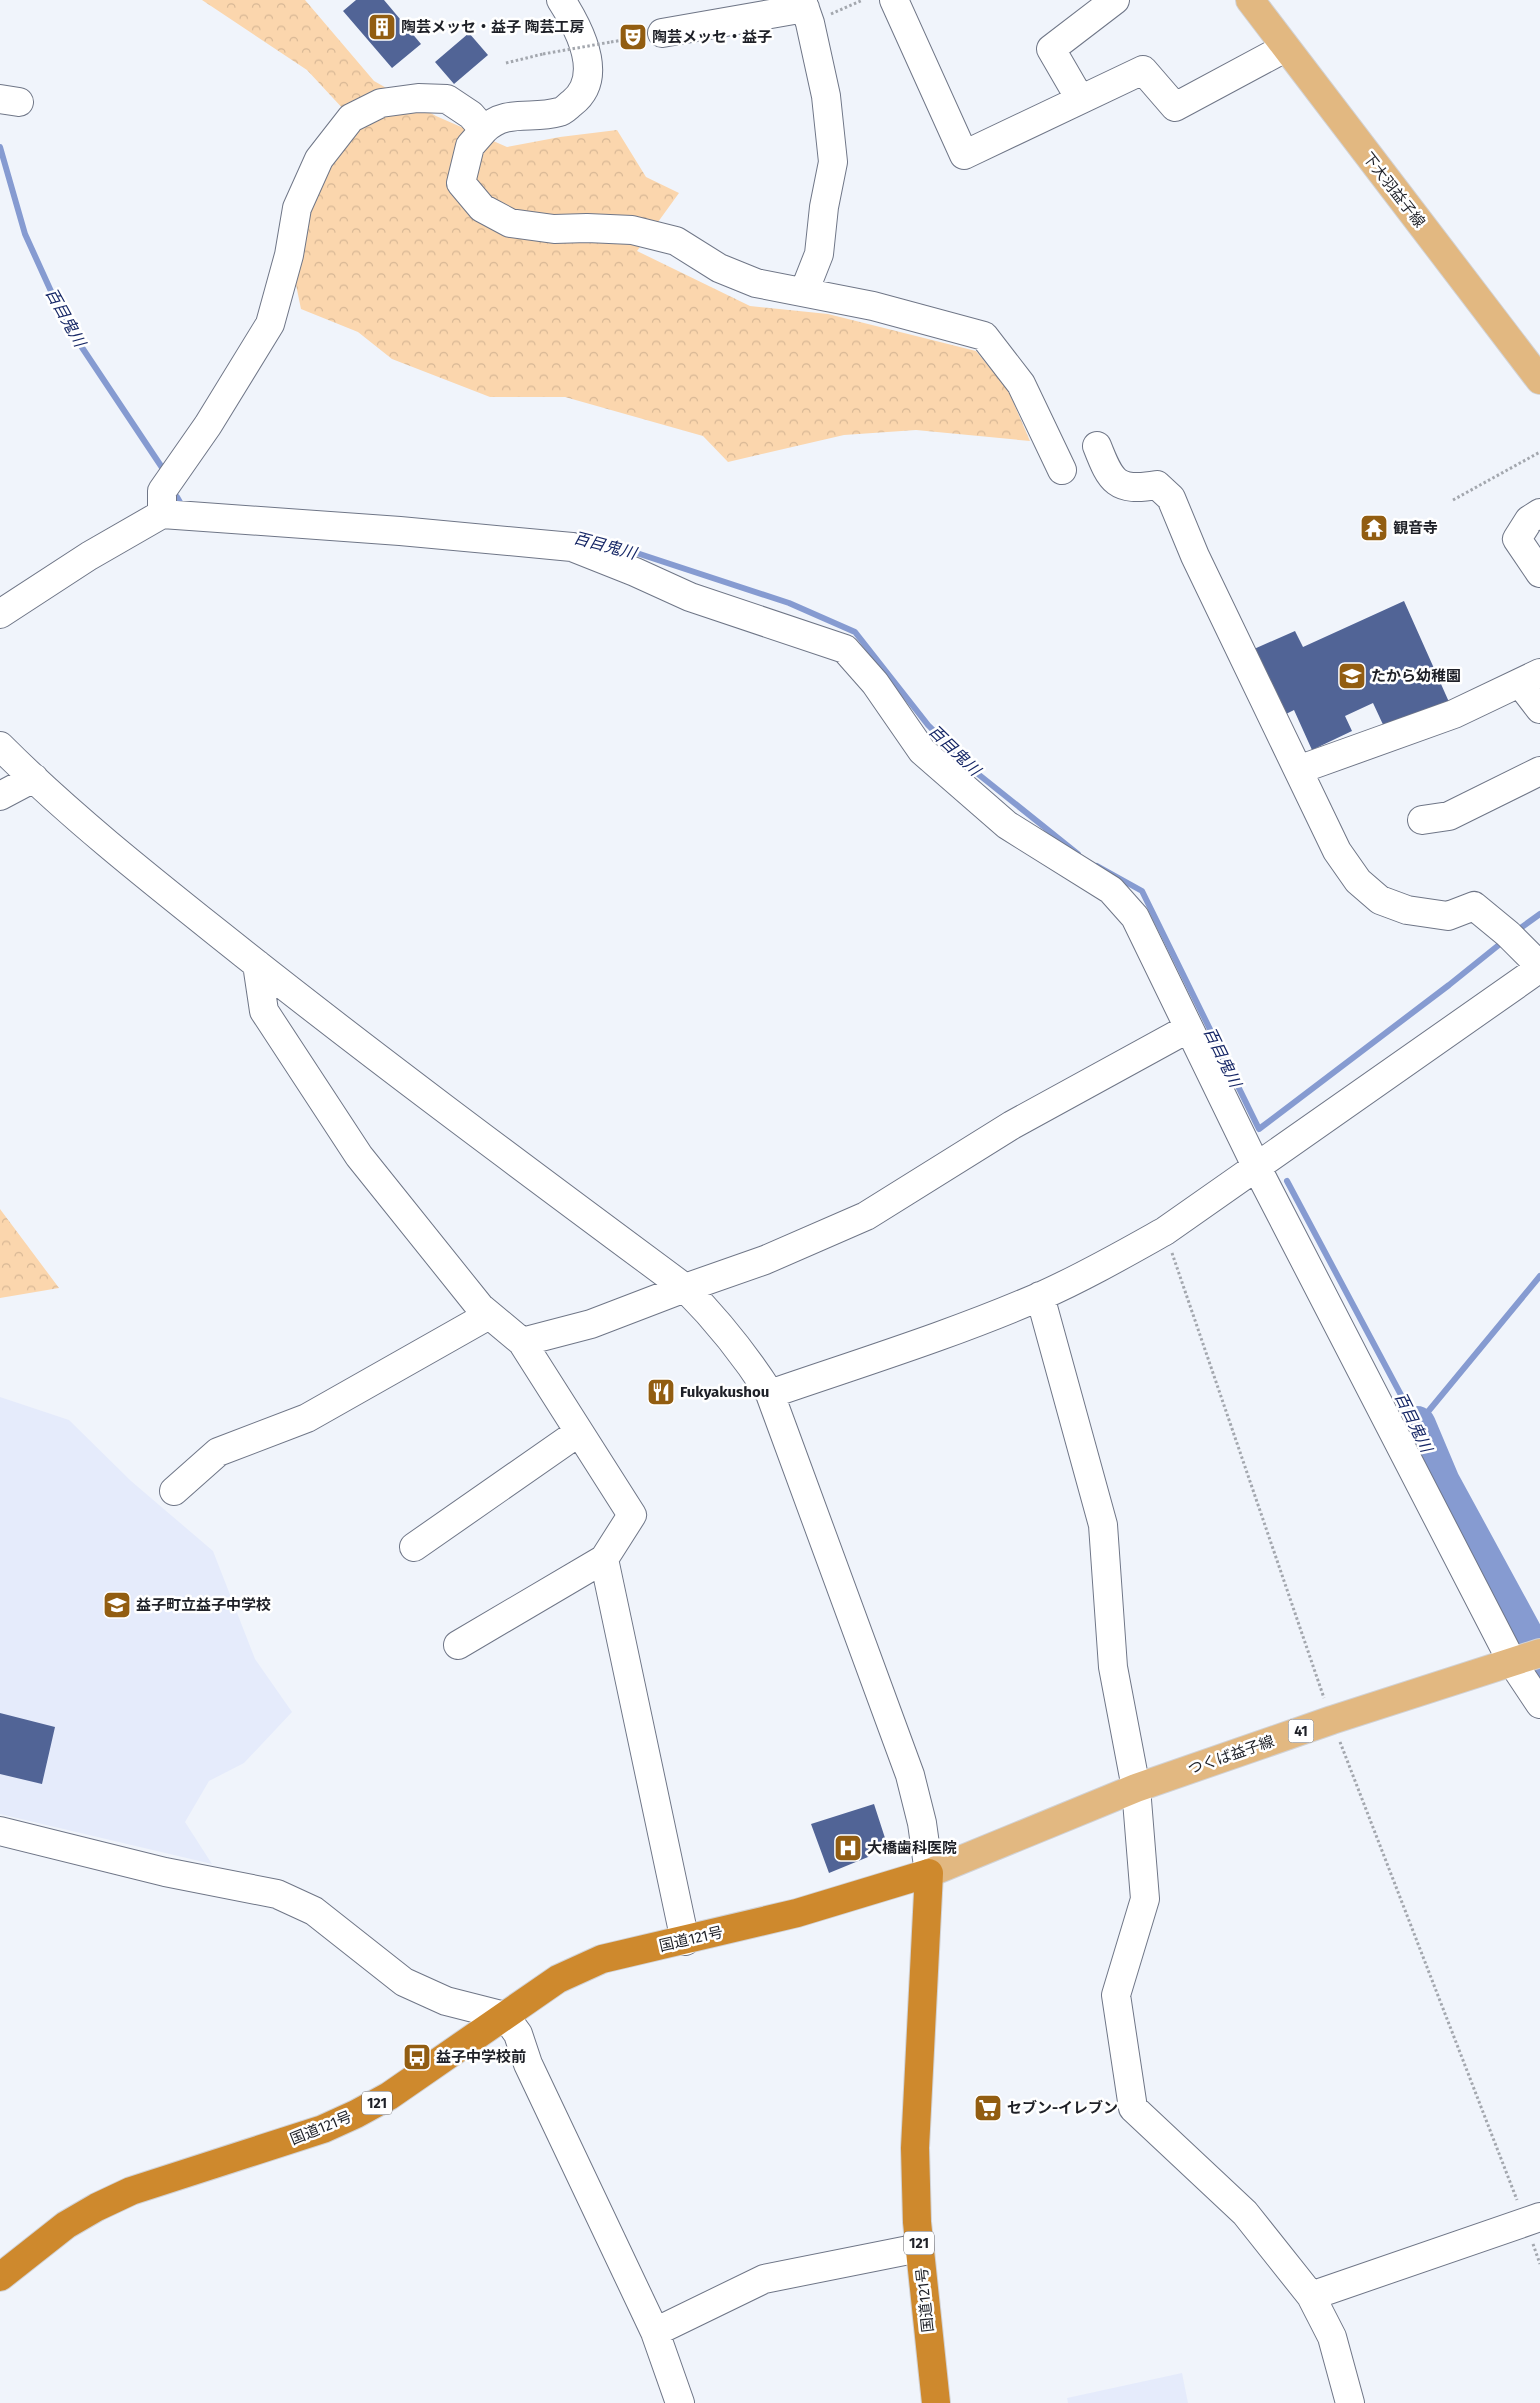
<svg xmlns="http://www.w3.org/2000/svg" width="1540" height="2403" viewBox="0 0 1540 2403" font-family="'Fira Sans','Noto Sans JP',sans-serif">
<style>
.built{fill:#e5ebfb}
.forest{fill:url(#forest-crowns)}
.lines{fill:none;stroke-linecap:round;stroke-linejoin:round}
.stream{stroke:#869bd1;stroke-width:6}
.river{stroke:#869bd1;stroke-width:38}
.building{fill:#516496}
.minor-casing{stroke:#6f7687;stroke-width:30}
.major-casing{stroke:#d2d2d4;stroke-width:30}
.highway-casing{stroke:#d2d2d4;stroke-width:30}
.path{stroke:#a3a7ae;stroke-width:3;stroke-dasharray:2.5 2.5;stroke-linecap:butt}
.minor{stroke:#fff;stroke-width:28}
.major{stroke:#e2b881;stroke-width:28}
.highway{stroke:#ce892d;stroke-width:28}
.path-bridge{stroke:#a3a7ae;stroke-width:3;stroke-dasharray:2.5 2.5;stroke-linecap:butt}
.labels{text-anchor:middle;stroke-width:5;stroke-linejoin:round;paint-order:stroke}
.shield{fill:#fff;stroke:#626368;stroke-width:1}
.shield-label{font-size:14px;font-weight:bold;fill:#1e2027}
.poi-label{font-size:15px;font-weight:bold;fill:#1e2027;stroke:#fff;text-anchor:start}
.street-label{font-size:15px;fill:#1e2027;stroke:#fff}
.water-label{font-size:16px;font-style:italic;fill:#162766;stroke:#fff}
</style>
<defs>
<pattern id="forest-crowns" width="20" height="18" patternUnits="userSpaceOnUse" patternTransform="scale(1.25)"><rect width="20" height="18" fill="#fbd6ad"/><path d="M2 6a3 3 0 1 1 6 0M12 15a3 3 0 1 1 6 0" fill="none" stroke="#d7b795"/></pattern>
</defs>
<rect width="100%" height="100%" fill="#f0f4fb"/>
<path class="built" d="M0,1397L69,1420L131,1481L213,1551L255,1659L292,1712L244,1763L209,1781L185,1822L212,1864L0,1814Z
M1182,2373L1188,2403H1068L1067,2398Z"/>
<path class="forest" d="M202,0H305L374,81L436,116L507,147L560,137L617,130L646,177L679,193L637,251L750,306L828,314L976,351L1008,390L1030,441L916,430L844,435L728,462L703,436L565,397H490L392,359L358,332L301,309L287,241L338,155L359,126L307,70Z
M0,1209L59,1288L0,1298Z"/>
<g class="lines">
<path class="stream" d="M0,147L25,234L65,322L165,472
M177,497L181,504H185
M573,535L585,536L789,603L855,632L928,725L973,770L1078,854
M1097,866L1142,891L1259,1129L1449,985L1505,940
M1515,932L1540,914
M1287,1181L1417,1425L1540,1276"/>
<path class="river" d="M1417,1425L1441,1482L1540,1664"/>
</g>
<path class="building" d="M356,0H384L421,44L392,68L343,11Z
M469,33L488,55L454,84L435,62Z
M1404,601L1449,702L1386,731L1373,703L1345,716L1352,731L1312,750L1294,710L1284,715L1254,649L1295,631L1303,647Z
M0,1713L55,1727L42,1784L0,1774Z
M874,1804L885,1838L868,1857L829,1873L811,1824Z"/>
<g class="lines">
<defs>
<path id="minor" d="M802,0L810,23L826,96L833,162L824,207L819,254L804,292
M894,0L964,155L1143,70L1175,107L1285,48
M662,33L805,8
M0,99L19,102
M1080,99L1051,49L1115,0
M484,130C506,108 532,120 559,112C564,111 568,106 572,103C605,77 579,28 561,0
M1097,446C1111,482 1116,492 1157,485L1171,498L1195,556L1337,851L1358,881L1380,900L1407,910L1448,916L1474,906L1508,934L1540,966
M1540,513L1529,520L1517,539L1540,573
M162,514V491L208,425L270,324L289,255L297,208L319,159L351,118L381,103L418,98L447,99L471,115L484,130L470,146L461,183L482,208L510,223L554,229L587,228L632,230L676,241L719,268L756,283L873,306L984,336L1021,384L1062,470
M0,614L89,556L162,514L400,531L572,547L635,572L690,597L845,649L875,683L922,751L1007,825L1111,890L1135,917L1257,1168L1512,1662L1540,1704
M1520,683L1540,709
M0,746C75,821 160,887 244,954C388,1068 537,1178 685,1288C718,1321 745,1355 770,1394L910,1775L922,1823L929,1873
M1298,770L1454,714L1540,673
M0,796L34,778
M1422,820L1449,816L1540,771
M257,964L264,1011L359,1156L480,1307L522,1342L632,1515L604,1559L685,1941
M1040,1296L1103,1525L1113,1667L1136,1788L1145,1899L1116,1995L1133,2108L1245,2213L1311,2296L1332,2337L1350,2403
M522,1342L591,1324L685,1288L765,1260L866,1216L1012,1125L1189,1028
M770,1394C860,1363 954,1334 1041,1296C1084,1277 1124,1254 1165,1231L1540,968
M174,1491L218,1452L307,1418L489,1315
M414,1547L579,1432
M458,1645L604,1559
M0,1831L165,1872L277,1894L314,1911L404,1982L446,2001L505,2016L518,2034L528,2064L655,2332L680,2403
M1311,2296L1540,2217
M655,2332L764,2279L919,2248"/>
<path id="major" d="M1250,0L1540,380
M929,1873L1136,1788L1332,1720L1540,1653"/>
<path id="highway" d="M0,2277L66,2225L97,2207L131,2191L323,2129L356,2114L389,2096L558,1979L602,1959L797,1913L929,1873L915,2148L917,2222L936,2403"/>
</defs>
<use href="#minor" class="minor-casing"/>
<use href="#major" class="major-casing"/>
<use href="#highway" class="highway-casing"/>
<path class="path" d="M831,14L863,0
M611,42L640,37
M506,63L543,54
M1453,500L1540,452
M1172,1253L1324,1698
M1340,1742L1517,2200
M1533,2244L1540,2264"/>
<use href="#minor" class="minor"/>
<use href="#major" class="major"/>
<use href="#highway" class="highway"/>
<path class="path-bridge" d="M543,54L611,42"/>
</g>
<defs>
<symbol id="building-square" viewBox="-11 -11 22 22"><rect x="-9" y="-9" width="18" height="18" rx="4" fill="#925d11" stroke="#fff"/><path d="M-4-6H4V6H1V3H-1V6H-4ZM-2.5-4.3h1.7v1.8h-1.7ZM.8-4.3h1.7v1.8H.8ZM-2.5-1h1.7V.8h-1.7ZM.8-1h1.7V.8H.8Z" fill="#fff"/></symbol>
<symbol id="theatre-square" viewBox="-11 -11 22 22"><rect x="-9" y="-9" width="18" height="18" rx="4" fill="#925d11" stroke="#fff"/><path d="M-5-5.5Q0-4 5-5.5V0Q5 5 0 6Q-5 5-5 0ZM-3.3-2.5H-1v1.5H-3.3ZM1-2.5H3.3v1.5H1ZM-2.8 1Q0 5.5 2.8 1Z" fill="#fff"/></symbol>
<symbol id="temple-square" viewBox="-11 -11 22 22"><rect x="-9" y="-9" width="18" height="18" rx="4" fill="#925d11" stroke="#fff"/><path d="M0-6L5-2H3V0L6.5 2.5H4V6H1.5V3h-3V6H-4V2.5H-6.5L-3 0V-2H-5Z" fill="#fff"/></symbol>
<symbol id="school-square" viewBox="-11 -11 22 22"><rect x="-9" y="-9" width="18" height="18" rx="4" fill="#925d11" stroke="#fff"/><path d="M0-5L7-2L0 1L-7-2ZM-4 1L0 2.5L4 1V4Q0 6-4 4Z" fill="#fff"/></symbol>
<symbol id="restaurant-square" viewBox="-11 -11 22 22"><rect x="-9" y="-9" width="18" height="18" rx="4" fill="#925d11" stroke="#fff"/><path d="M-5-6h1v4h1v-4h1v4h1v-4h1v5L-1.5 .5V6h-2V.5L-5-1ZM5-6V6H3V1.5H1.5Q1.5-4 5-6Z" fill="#fff"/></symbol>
<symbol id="hospital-square" viewBox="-11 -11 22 22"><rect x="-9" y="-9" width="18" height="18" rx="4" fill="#925d11" stroke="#fff"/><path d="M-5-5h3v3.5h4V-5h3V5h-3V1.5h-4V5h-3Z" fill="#fff"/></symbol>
<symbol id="bus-square" viewBox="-11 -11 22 22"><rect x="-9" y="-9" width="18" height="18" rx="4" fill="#925d11" stroke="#fff"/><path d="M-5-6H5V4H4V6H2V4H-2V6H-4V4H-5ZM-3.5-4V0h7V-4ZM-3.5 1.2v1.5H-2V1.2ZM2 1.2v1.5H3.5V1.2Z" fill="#fff"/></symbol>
<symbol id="supermarket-square" viewBox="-11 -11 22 22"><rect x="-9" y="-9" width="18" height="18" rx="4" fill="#925d11" stroke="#fff"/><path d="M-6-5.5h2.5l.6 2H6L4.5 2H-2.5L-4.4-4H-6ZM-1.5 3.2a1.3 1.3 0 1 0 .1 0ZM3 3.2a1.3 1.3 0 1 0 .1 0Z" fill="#fff"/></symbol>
</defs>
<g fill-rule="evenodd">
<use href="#building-square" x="366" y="11" width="32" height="32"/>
<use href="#theatre-square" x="617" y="21" width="32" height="32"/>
<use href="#temple-square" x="1358" y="512" width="32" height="32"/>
<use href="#school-square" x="1336" y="660" width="32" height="32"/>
<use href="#restaurant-square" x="645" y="1376" width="32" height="32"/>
<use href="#school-square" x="101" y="1589" width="32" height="32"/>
<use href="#hospital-square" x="832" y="1832" width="32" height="32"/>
<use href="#bus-square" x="401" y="2041" width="32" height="32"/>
<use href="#supermarket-square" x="972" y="2092" width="32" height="32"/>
</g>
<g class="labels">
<g class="shield">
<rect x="1288.5" y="1719.5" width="25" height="23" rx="4"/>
<rect x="362" y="2091.5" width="30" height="23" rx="4"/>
<rect x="904" y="2231.5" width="30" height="23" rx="4"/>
</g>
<g class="shield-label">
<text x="1301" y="1736">41</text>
<text x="377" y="2108">121</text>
<text x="919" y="2248">121</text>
</g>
<g class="poi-label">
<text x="401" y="32">陶芸メッセ・益子 陶芸工房</text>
<text x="652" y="42">陶芸メッセ・益子</text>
<text x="1393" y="533">観音寺</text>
<text x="1371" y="681">たから幼稚園</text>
<text x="680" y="1397">Fukyakushou</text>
<text x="136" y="1610">益子町立益子中学校</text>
<text x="867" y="1853">大橋歯科医院</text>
<text x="436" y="2062">益子中学校前</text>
<text x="1007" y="2113">セブン-イレブン</text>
</g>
<g class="street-label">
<text transform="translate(1394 190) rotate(52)" y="5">下大羽益子線</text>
<text transform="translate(1231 1755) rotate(-19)" y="5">つくば益子線</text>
<text transform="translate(691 1939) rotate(-13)" y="5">国道121号</text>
<text transform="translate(321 2128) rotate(-22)" y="5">国道121号</text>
<text transform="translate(925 2300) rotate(-96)" y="5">国道121号</text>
</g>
<g class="water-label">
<text transform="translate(66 317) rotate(61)" y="6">百目鬼川</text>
<text transform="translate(605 545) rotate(15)" y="6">百目鬼川</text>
<text transform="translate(955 750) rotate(44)" y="6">百目鬼川</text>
<text transform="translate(1223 1057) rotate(64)" y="6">百目鬼川</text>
<text transform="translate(1414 1422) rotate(64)" y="6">百目鬼川</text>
</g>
</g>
</svg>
